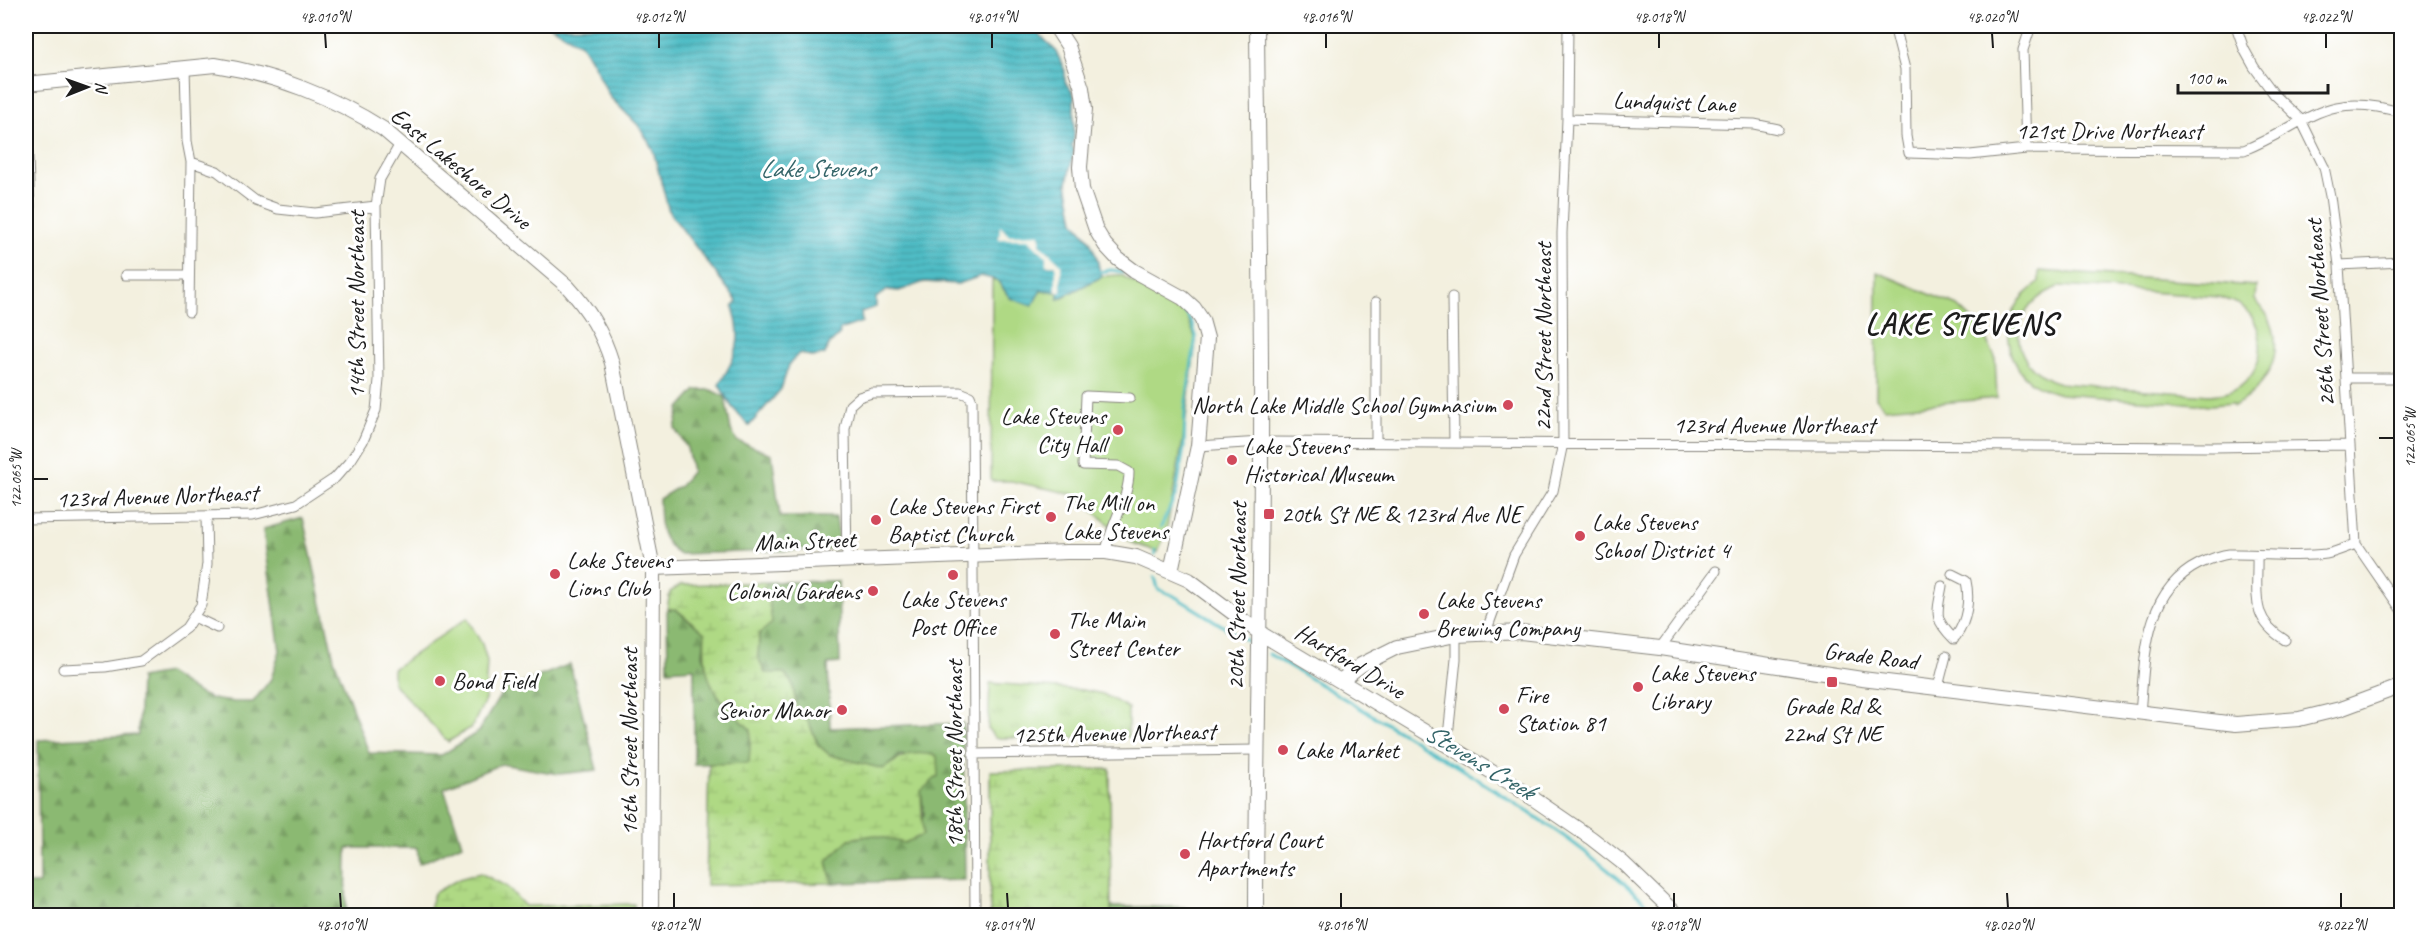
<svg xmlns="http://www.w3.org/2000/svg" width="2427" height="941" viewBox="0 0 2427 941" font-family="Caveat,sans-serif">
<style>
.grass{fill:url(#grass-tufts);stroke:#667a50;stroke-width:1.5}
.forest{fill:url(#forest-firs);stroke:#546a47;stroke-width:1.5}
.wetland{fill:url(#wetland-marsh);stroke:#667a50;stroke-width:1.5}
.park{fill:#afd984;stroke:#667a50;stroke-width:1.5;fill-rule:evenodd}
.water{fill:url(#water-rules);stroke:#366c71;stroke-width:1.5}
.pier{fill:#f3f0df}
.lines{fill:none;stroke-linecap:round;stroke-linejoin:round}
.stream{stroke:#4fbdc6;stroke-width:3}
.street-casing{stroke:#88867e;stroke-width:11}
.secondary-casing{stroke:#88867e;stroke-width:16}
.street{stroke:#fff;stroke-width:9}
.secondary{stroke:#fff;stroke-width:14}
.ticks{fill:none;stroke:#1c1c1c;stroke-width:2}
.poi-dot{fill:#d1495b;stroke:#fff;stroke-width:2}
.labels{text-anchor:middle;stroke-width:6;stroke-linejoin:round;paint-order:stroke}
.street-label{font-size:24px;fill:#1c1c1c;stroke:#fff}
.poi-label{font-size:24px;fill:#1c1c1c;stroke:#fff;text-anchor:start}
.water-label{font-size:26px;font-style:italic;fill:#336468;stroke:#fff}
.district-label{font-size:30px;font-weight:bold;letter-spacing:1.5px;fill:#1c1c1c;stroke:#fff}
.neatline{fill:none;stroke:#1c1c1c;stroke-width:2}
.ticks-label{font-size:15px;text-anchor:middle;fill:#1c1c1c}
</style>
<defs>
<pattern id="grass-tufts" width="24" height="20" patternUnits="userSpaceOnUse" patternTransform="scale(1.5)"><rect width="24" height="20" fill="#afd984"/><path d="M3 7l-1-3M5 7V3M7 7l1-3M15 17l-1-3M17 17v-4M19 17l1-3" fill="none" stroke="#96ba71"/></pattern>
<pattern id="forest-firs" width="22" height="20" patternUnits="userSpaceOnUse" patternTransform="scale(1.5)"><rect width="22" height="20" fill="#8bb972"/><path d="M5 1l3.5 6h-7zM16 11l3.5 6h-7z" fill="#779e62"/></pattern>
<pattern id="wetland-marsh" width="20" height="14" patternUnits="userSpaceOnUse" patternTransform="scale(1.5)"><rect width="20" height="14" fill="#afd984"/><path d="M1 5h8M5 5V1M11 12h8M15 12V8" fill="none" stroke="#96ba71"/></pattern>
<pattern id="water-rules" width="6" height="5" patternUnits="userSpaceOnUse" patternTransform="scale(1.5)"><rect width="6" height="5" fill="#4fbdc6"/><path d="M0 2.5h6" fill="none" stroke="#4199a0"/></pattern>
</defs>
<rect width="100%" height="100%" fill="#fff"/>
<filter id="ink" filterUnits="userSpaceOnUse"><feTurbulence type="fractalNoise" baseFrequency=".0167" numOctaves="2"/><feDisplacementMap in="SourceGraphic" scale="12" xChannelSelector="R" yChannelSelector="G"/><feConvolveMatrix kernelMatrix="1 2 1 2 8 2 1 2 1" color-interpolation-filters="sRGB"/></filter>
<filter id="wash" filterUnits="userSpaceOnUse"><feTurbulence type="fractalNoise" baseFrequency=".008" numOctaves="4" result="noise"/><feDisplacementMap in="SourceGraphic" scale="24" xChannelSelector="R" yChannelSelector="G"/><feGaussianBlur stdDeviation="1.35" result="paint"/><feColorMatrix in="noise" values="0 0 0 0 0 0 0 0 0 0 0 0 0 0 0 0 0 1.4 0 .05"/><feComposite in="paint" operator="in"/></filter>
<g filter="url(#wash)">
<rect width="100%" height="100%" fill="#f3f0df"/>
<path class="grass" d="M990,683L1083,690L1103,694L1128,708V737L995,738L988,729Z"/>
<path class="forest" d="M696,390H711L725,397L731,430L737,441L772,454L780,517H836L838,533L836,549L678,554C658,537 660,525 659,499L680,486L692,471L687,448L675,428L680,408Z
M303,518L334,659L369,753L442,755L478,732L503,691L570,664L597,770L559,774L501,764L444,788L462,844L419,864L417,848H347L346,915H26V884H39L38,740L138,735L140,678L168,673C203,697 209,703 253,702L271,679L280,651L263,529Z
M838,581L840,663L828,664L830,728L963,723L965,880L832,883L827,861L849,839L874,835L904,843L924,815L921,790L938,776L902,755L883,769L830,755L818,745L809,723L797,708L792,683L765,673L758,657L762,588L769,582Z
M667,609H675L705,633L703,655L719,699L751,730L750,764H694V668L668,670Z
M1110,907H1183L1194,910L1201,915H1111Z"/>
<path class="wetland" d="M769,582L762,588L769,600L772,623L759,634L758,657L765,673H784L792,683L797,708L809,723L818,745L830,755L883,769C903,755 912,750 937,756L938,776L921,791L923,835L904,843L874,835L849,839L827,861L832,883L706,885L709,764L749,763L751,730C717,696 701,686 705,633L676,609H667L670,592L681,585Z
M1110,769L1111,915H990V771Z
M480,873L506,886L525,906L634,904V915H427L434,893L459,879Z"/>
<path class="park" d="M2039,271L2256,286L2255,300C2292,336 2275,383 2234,406L2233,403L2211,405L2060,394C2049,391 2039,388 2030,381C2009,364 2002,330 2016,307C2021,297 2030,290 2039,283ZM2061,286L2220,297C2230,301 2241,303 2248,312C2270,337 2262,382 2228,392C2222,394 2215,394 2209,395L2059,383C2003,365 2007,304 2061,286Z
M1877,272L1958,306L1979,326L1995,357L1997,398L1885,408L1876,398Z
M1121,275L1185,311L1196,340L1184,434L1167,528L1158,552L1130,542L1073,494L1011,481H991L992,280H997L1010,298L1041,290L1058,292L1059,299L1103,276Z
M467,618L482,644L487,661L485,700L472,727L448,742L393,683V669Z"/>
<path class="water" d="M551,26H1031L1056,51L1065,71V82L1074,94V139L1072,145L1074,151L1067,183L1074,221L1089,239L1097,258L1100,273L1103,276L1058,299V292L1041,290L1032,306L1010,298L997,280L981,276L958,284L924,282L899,291L888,290L876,298V307L861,312L862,322L839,330L840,334L828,346L825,354L813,357L799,353L789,365L781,389L749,426L732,407L719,385C736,355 744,342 733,307L737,301L669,212L653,150L640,127L610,97L593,63L582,45Z"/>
<path class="pier" d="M1000,226L1009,235L1040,234V244L1061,264V292H1056V265H1046V256L1028,239H999Z"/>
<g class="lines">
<path class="stream" d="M1099,272L1111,270L1124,272
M1143,283L1183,309L1191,321L1196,336L1185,409L1184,447L1176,494L1161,527
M1155,554V550
M1155,577L1158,589L1174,596L1249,642
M1269,654C1339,696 1409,736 1477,779C1542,820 1605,861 1659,916"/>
</g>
</g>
<g filter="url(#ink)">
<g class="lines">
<defs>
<path id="street" d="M1894,26L1905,69L1906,136L1909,153L1970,155L2026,149L2244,150C2308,124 2325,89 2402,113
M2236,26L2244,49L2254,67L2274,94L2301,120L2324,167L2330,196L2339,265L2356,544L2402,611
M185,67L187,141L191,162L189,312
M26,101L30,213L26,234
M1567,119L1754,124L1778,129
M2026,149L2023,50L2031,26
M191,162L217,171L256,201L278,209L315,213L376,206
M2339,265L2402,262
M126,275H189
M1452,297L1454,443
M2346,378H2402
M1376,442V302
M1198,446L1261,442L2213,447L2349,445
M26,519L253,515L296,504L335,478L351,460L363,441L376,410L379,380L376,206L380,179L400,144
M1106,552C1110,524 1129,500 1129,472L1118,466L1083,465L1086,396L1130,398
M2257,556C2258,594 2249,618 2285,640
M847,562L845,429L850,405L859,397L872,393L960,392L970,396L972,401L975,916
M1952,574L1966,581C1970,599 1967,621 1956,636
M1942,586C1937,614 1933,618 1954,639
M194,617L217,628
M1486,632L1514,555L1553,491L1563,443L1562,233L1567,119L1568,26
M1660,648L1716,571
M63,669L105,667L141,661L186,628L201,605L207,564L206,516
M1938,687L1946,656
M2140,714C2145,659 2143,592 2199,564C2208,560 2219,555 2229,554C2261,553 2294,558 2326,554C2336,552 2347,547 2356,544
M1447,746L1456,659V635
M973,754L1256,750"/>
<path id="secondary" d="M1055,26L1068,46L1082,88L1085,109L1080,167L1082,189L1096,230L1105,245L1118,259L1134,271L1183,298L1194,308L1202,320L1207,338L1198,446L1171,571
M26,84L215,65C274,74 333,97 383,129L567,286C589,310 603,333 612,363L653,568L651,916
M653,568L1067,552H1106L1136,557L1189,580L1260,633L1512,784L1591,838L1623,863L1678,916
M1340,681L1361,665L1397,647L1456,635L1521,632L1660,648L1862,679L2236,724L2299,719L2340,709L2402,686
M1256,916C1256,758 1261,601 1261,443C1262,304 1258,165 1257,26"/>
</defs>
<use href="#street" class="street-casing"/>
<use href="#secondary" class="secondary-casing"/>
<use href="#street" class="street"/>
<use href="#secondary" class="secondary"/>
</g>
</g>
<path class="ticks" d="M325,33L326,48M659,33V48M992,33V48M1326,33V48M1659,33V48M1992,33L1993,48M2326,33V48M2379,438H2394M33,479H48M340,893L341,908M674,893V908M1007,893L1008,908M1341,893V908M1674,893V908M2007,893L2008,908M2341,893V908"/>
<g class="poi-dot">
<circle cx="1508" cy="405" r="6"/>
<circle cx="1118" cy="430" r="6"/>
<circle cx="1232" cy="460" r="6"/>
<rect x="1263" y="508" width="12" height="12" rx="3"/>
<circle cx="1051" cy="517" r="6"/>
<circle cx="876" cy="520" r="6"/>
<circle cx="1580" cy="536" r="6"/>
<circle cx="555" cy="574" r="6"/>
<circle cx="953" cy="575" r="6"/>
<circle cx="873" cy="591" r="6"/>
<circle cx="1424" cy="614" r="6"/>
<circle cx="1055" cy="634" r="6"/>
<circle cx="440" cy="681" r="6"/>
<rect x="1826" y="676" width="12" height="12" rx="3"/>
<circle cx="1638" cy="687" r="6"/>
<circle cx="1504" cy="709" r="6"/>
<circle cx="842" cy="710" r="6"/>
<circle cx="1283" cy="750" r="6"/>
<circle cx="1185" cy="854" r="6"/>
</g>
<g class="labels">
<g class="street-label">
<text transform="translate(1674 102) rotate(2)" y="8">Lundquist Lane</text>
<text x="2109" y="139">121st Drive Northeast</text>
<text transform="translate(461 168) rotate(40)" y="8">East Lakeshore Drive</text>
<text transform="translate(356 305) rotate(-90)" y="8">14th Street Northeast</text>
<text transform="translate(2320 313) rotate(-94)" y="8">26th Street Northeast</text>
<text transform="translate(1543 337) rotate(-90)" y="8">22nd Street Northeast</text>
<text x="1774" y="433">123rd Avenue Northeast</text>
<text transform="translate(157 496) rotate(-2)" y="8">123rd Avenue Northeast</text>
<text transform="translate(805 541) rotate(-2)" y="8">Main Street</text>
<text transform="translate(1237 596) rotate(-89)" y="8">20th Street Northeast</text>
<text transform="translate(1871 656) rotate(7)" y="8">Grade Road</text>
<text transform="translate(1350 661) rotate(31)" y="8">Hartford Drive</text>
<text transform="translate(1114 733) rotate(-1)" y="8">125th Avenue Northeast</text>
<text transform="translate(629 742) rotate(-90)" y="8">16th Street Northeast</text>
<text transform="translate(954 754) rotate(-90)" y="8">18th Street Northeast</text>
</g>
<g class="poi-label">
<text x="1496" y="413" text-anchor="end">North Lake Middle School Gymnasium</text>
<text x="1106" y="424" text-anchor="end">Lake Stevens<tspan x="1106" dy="28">City Hall</tspan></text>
<text x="1244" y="454">Lake Stevens<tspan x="1244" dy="28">Historical Museum</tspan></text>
<text x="1063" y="511">The Mill on<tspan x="1063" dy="28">Lake Stevens</tspan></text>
<text x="888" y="514">Lake Stevens First<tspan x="888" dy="28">Baptist Church</tspan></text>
<text x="1281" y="522">20th St NE &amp; 123rd Ave NE</text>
<text x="1592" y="530">Lake Stevens<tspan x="1592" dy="28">School District 4</tspan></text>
<text x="567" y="568">Lake Stevens<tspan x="567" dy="28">Lions Club</tspan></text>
<text x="861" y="599" text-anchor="end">Colonial Gardens</text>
<text x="953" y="607" text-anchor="middle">Lake Stevens<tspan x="953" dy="28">Post Office</tspan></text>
<text x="1436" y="608">Lake Stevens<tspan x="1436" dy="28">Brewing Company</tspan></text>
<text x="1067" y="628">The Main<tspan x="1067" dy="28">Street Center</tspan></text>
<text x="1650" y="681">Lake Stevens<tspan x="1650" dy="28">Library</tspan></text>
<text x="452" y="689">Bond Field</text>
<text x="1516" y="703">Fire<tspan x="1516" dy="28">Station 81</tspan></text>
<text x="1832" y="714" text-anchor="middle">Grade Rd &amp;<tspan x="1832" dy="28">22nd St NE</tspan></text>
<text x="830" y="718" text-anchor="end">Senior Manor</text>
<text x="1295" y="758">Lake Market</text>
<text x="1197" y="848">Hartford Court<tspan x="1197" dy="28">Apartments</tspan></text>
</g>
<g class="water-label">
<text x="817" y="177">Lake Stevens</text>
<text transform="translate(1480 761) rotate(31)" y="9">Stevens Creek</text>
</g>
<g class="district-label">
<text x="1961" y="334">LAKE STEVENS</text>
</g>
</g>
<rect width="2427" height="941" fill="none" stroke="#fff" stroke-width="66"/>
<g transform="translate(87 87) rotate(89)" stroke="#ffffff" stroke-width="4.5" paint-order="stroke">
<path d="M0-4.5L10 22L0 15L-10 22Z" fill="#1c1c1c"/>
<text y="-9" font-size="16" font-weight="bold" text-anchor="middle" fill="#1c1c1c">N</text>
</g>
<path d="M2178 84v9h150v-9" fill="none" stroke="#1c1c1c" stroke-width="3"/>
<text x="2187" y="84" font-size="18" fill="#1c1c1c" stroke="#ffffff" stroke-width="4.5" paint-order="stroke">100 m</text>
<rect x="33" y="33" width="2361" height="875" class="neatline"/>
<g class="ticks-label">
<text x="325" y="22">48.010°N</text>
<text x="659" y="22">48.012°N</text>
<text x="992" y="22">48.014°N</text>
<text x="1326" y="22">48.016°N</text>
<text x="1659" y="22">48.018°N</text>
<text x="1992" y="22">48.020°N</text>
<text x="2326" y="22">48.022°N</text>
<text transform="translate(2410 438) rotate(-90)" y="5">122.065°W</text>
<text transform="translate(16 479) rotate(-90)" y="5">122.065°W</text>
<text x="341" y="930">48.010°N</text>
<text x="674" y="930">48.012°N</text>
<text x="1008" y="930">48.014°N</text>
<text x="1341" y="930">48.016°N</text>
<text x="1674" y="930">48.018°N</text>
<text x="2008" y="930">48.020°N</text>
<text x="2341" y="930">48.022°N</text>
</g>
</svg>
